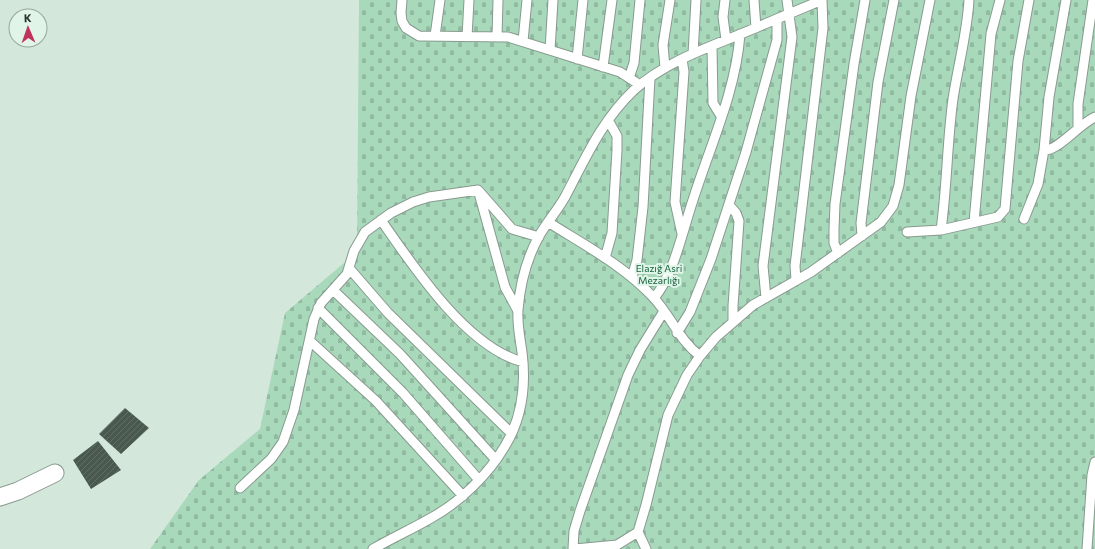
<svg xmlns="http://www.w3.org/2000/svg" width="1095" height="549" viewBox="0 0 1095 549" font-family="Commissioner,sans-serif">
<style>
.cemetery{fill:url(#cemetery-stones)}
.building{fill:url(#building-hatch)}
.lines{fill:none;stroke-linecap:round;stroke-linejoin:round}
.service-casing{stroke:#889a8f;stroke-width:11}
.minor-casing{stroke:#889a8f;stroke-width:19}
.service{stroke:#fff;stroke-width:9}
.minor{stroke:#fff;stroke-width:17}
.labels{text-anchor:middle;stroke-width:4;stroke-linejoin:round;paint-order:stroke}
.park-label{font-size:10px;fill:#196441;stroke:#e1f4e8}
</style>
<defs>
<pattern id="cemetery-stones" width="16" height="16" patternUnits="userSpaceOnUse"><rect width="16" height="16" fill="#a8d9bb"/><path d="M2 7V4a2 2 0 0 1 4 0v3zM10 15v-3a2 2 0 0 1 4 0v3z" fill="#91bba1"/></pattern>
<pattern id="building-hatch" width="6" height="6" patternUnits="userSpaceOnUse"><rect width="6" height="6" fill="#49594f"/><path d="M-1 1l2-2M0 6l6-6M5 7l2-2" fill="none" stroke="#616e66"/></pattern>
</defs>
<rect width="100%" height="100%" fill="#d4e7db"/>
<path class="cemetery" d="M359,0H1095V549H150L199,480L260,429L285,313L357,252Z"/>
<path class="building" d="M125,408L149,428L121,454L99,434Z
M98,441L121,470L91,489L73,460Z"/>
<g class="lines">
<defs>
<path id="service" d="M402,0L401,13L402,21L406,28L419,36L508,37L620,72L640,85
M725,0L723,17L726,40
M754,0L756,28
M435,36L440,0
M467,37L469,0
M497,37L498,0
M523,41L527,0
M712,46L713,103L721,116
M550,50L553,0
M693,54L696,0
M577,59L583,0
M603,67L612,0
M665,68L663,45L670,0
M629,78L634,63L640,0
M1078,127V104L1093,0
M1044,150C1058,151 1079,124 1095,117
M479,193L505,287L518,311
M729,205L736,213L739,221L733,306V320
M1024,219L1038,184L1044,150L1049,97L1066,0
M381,220C413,266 466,347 523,362
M548,222C584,245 623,265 653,297C671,316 679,340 700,356
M974,222L991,34L1000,0
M941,230C947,187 947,143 953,99C958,66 967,34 969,0
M907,232L941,230L998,217L1005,209L1018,61L1029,0
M682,234L675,202L684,72L682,59
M862,236L861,223L878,82L894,0
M838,253L834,243V229L835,204L854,64L865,0
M605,258L612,233L617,150V136L608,120
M349,268L388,313L511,433
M632,277L637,260L643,207L650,78
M333,290L400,354L496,460
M654,298C674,275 683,229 693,200C710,146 736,91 740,34
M766,298L763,266L792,37L787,0
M318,308L403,393L479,480
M677,333L690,312L711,259L746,152L777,40V19
M310,341L376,401L463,496
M240,488L271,459L283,442L294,410L314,319L321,303L347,274L354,251L365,232L391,213L413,202L429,197L478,190L512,229L539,237
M638,532L646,549
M373,549C392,538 412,529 431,518C460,502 488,475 505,446C522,418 526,384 522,352C520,338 517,325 518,310C520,284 527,258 539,236C547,222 557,211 565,197C585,159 602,120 634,90C663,64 701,50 736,36C765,24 793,12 822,0L823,28L795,266L796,280
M573,549L574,531L580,511L628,375L640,350L664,311
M575,549L617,545L638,532L646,505L668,415L687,375L700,356L716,337L753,305L811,272L881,222L893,206L899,185L911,96L930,0
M1087,549L1092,475L1095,462"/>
<path id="minor" d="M0,497L18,491L55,473"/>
</defs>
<use href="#service" class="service-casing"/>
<use href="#minor" class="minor-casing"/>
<use href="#service" class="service"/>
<use href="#minor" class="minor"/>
</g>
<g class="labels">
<g class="park-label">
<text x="659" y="272">Elazığ Asri<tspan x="659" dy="12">Mezarlığı</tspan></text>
</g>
</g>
<g transform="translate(28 28) rotate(358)"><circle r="19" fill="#e1f4e8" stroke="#97a69d"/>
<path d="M0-3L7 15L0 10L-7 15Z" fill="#c0315b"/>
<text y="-6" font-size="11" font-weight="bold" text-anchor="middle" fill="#29302c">K</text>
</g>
</svg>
